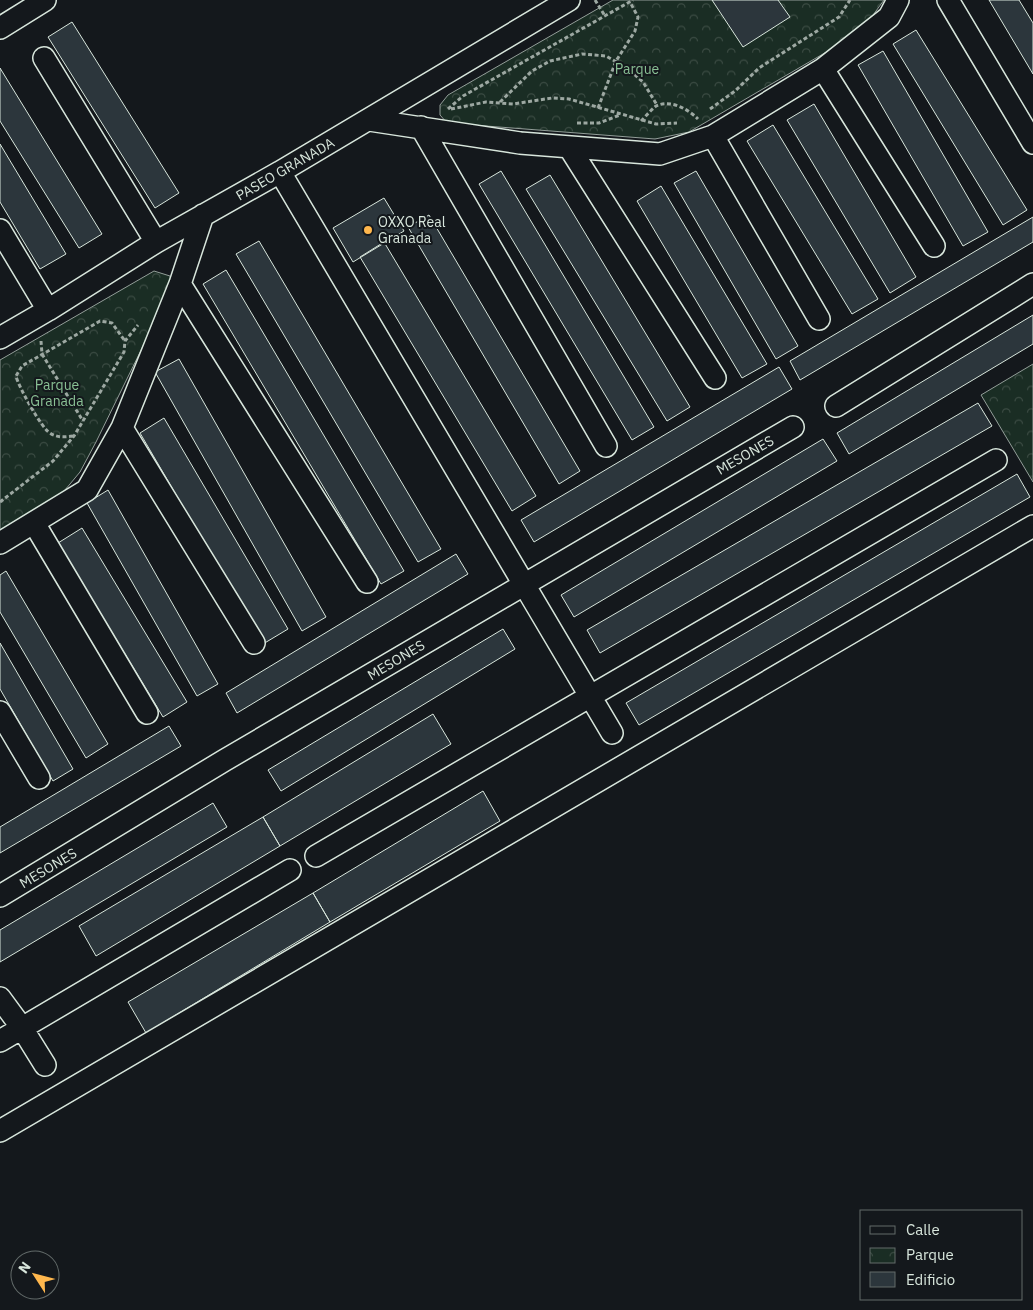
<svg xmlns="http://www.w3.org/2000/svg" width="1033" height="1310" viewBox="0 0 1033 1310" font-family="'IBM Plex Sans',sans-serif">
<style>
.park{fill:url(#park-crowns);stroke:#939e99}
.building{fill:#2c363c;stroke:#d8e6dc}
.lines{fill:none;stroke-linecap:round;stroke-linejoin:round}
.minor-casing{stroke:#d8e6dc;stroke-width:24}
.path{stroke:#9da8a2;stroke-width:3;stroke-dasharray:4 2.5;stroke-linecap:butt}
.minor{stroke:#14181c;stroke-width:21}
.poi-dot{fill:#ffb74d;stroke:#14181c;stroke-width:2}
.labels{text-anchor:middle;stroke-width:4;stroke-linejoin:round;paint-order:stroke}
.park-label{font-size:14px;fill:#8ac095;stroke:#14181c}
.street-label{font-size:14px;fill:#d8e6dc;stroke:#14181c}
.poi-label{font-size:14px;fill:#d8e6dc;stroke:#14181c;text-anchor:start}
</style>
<defs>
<pattern id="park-crowns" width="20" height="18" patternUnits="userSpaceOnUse" patternTransform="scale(1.25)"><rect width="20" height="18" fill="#1a2d24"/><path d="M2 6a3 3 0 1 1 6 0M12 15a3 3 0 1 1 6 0" fill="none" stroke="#3b4b43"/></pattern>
</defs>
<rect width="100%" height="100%" fill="#14181c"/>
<path class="park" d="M613,0H884L868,22L847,40L689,132L655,139L447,123L440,115V105L448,95Z
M154,271L170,276L173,285L96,442L80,472L60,496L0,530V360Z
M1033,364V482L981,395Z"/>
<path class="building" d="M712,0H778L790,17L743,47Z
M989,0H1019L1033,23V74Z
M72,22L179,193L155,208L48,37Z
M916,30L1027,210L1003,225L893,44Z
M883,51L988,232L963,246L858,65Z
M0,68L102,234L79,248L0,121Z
M814,104L916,277L890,293L787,120Z
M773,125L878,299L852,314L747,141Z
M0,144L66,254L40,269L0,202Z
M501,171L654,427L632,440L479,184Z
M696,171L798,346L776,359L674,183Z
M550,175L690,407L667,421L526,189Z
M661,186L767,364L742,378L637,201Z
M384,198L404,231L353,262L333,228Z
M429,215L580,471L559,484L408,227Z
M1033,217V242L800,380L790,361Z
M259,241L441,549L418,562L236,254Z
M384,242L536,496L512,511L360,257Z
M226,270L404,571L381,584L203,284Z
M1033,315V344L849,454L837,433Z
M179,359L326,617L302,631L155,372Z
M779,367L792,389L534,542L521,520Z
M978,403L992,426L600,653L587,630Z
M164,418L288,629L263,644L140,433Z
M823,439L837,461L574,617L561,595Z
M1017,474L1030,497L639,725L626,703Z
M108,490L218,684L197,696L87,503Z
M82,528L187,702L163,717L58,543Z
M456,554L468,574L237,713L226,693Z
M6,571L108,744L86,758L0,612V575Z
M503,629L515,649L281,791L268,770Z
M0,643L73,769L53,781L0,689Z
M433,714L451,744L280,846L263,817Z
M169,726L181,746L0,853V827Z
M483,791L500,821L330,922L313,893Z
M213,803L227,827L0,962V930Z
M263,817L280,846L96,956L79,926Z
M313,893L330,922L146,1033L128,1002Z"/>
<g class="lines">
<defs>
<path id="minor" d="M948,0L1033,143
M0,28L45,0
M44,58L156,242
M823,69L934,246
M369,120L520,143L660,154L713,136L823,69L889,17L898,0
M421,127L606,446
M713,136L819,319
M569,147L715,378
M280,172L612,733
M0,230L48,310
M180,284L367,582
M0,338L48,310L156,242L280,172L569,0
M836,406L1033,284
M122,428L254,643
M34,523L147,713
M0,543L87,490L122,428L180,284L203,215
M0,712L39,778
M316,856L996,460
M0,896L225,760L793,427
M0,998L22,1028L45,1065
M0,1041L290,870
M0,1131L1033,526"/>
</defs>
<use href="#minor" class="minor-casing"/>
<path class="path" d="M595,0L605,16
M500,102L532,71L550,61L582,54L606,56L627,68L643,82L657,105
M598,108L616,61L635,31L638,17L630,2
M448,109L463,96L633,0
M451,109L486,102L513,104L552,98L569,99L656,124L677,123
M710,109L735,91L759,68L839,17L850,0
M641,121C646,116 651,110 656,106C670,99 688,109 698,119
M577,123H599L620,115
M41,341L42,354L83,421
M73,436C65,437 57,438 50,433C42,429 18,386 16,376L22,366L100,321L112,323L125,341
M0,502L53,461L74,436L124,352L125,341L138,325"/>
<use href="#minor" class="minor"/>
</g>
<circle class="poi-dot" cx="368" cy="230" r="5"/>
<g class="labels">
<g class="park-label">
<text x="637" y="74">Parque</text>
<text x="57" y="390">Parque<tspan x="57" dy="16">Granada</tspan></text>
</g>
<g class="street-label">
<text transform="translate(285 169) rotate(-30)" y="5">PASEO GRANADA</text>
<text transform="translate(745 455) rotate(-30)" y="5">MESONES</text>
<text transform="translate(396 660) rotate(-31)" y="5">MESONES</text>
<text transform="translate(48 868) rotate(-31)" y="5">MESONES</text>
</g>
<g class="poi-label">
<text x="378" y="227">OXXO Real<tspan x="378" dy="16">Granada</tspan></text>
</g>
</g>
<rect x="860" y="1210" width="162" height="90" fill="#14181c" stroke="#626a69"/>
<rect x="870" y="1226" width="25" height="8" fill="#14181c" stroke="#626a69"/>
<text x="906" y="1235" font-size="15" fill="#d8e6dc">Calle</text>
<rect x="870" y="1248" width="25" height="15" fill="url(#park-crowns)" stroke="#626a69"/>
<text x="906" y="1260" font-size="15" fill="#d8e6dc">Parque</text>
<rect x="870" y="1272" width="25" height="15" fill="#2c363c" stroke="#626a69"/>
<text x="906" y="1285" font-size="15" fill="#d8e6dc">Edificio</text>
<g transform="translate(35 1275) rotate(306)"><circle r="24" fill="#14181c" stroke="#626a69"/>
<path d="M0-4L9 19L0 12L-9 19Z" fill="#ffb74d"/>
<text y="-8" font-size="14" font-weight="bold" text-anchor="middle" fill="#d8e6dc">N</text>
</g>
</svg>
